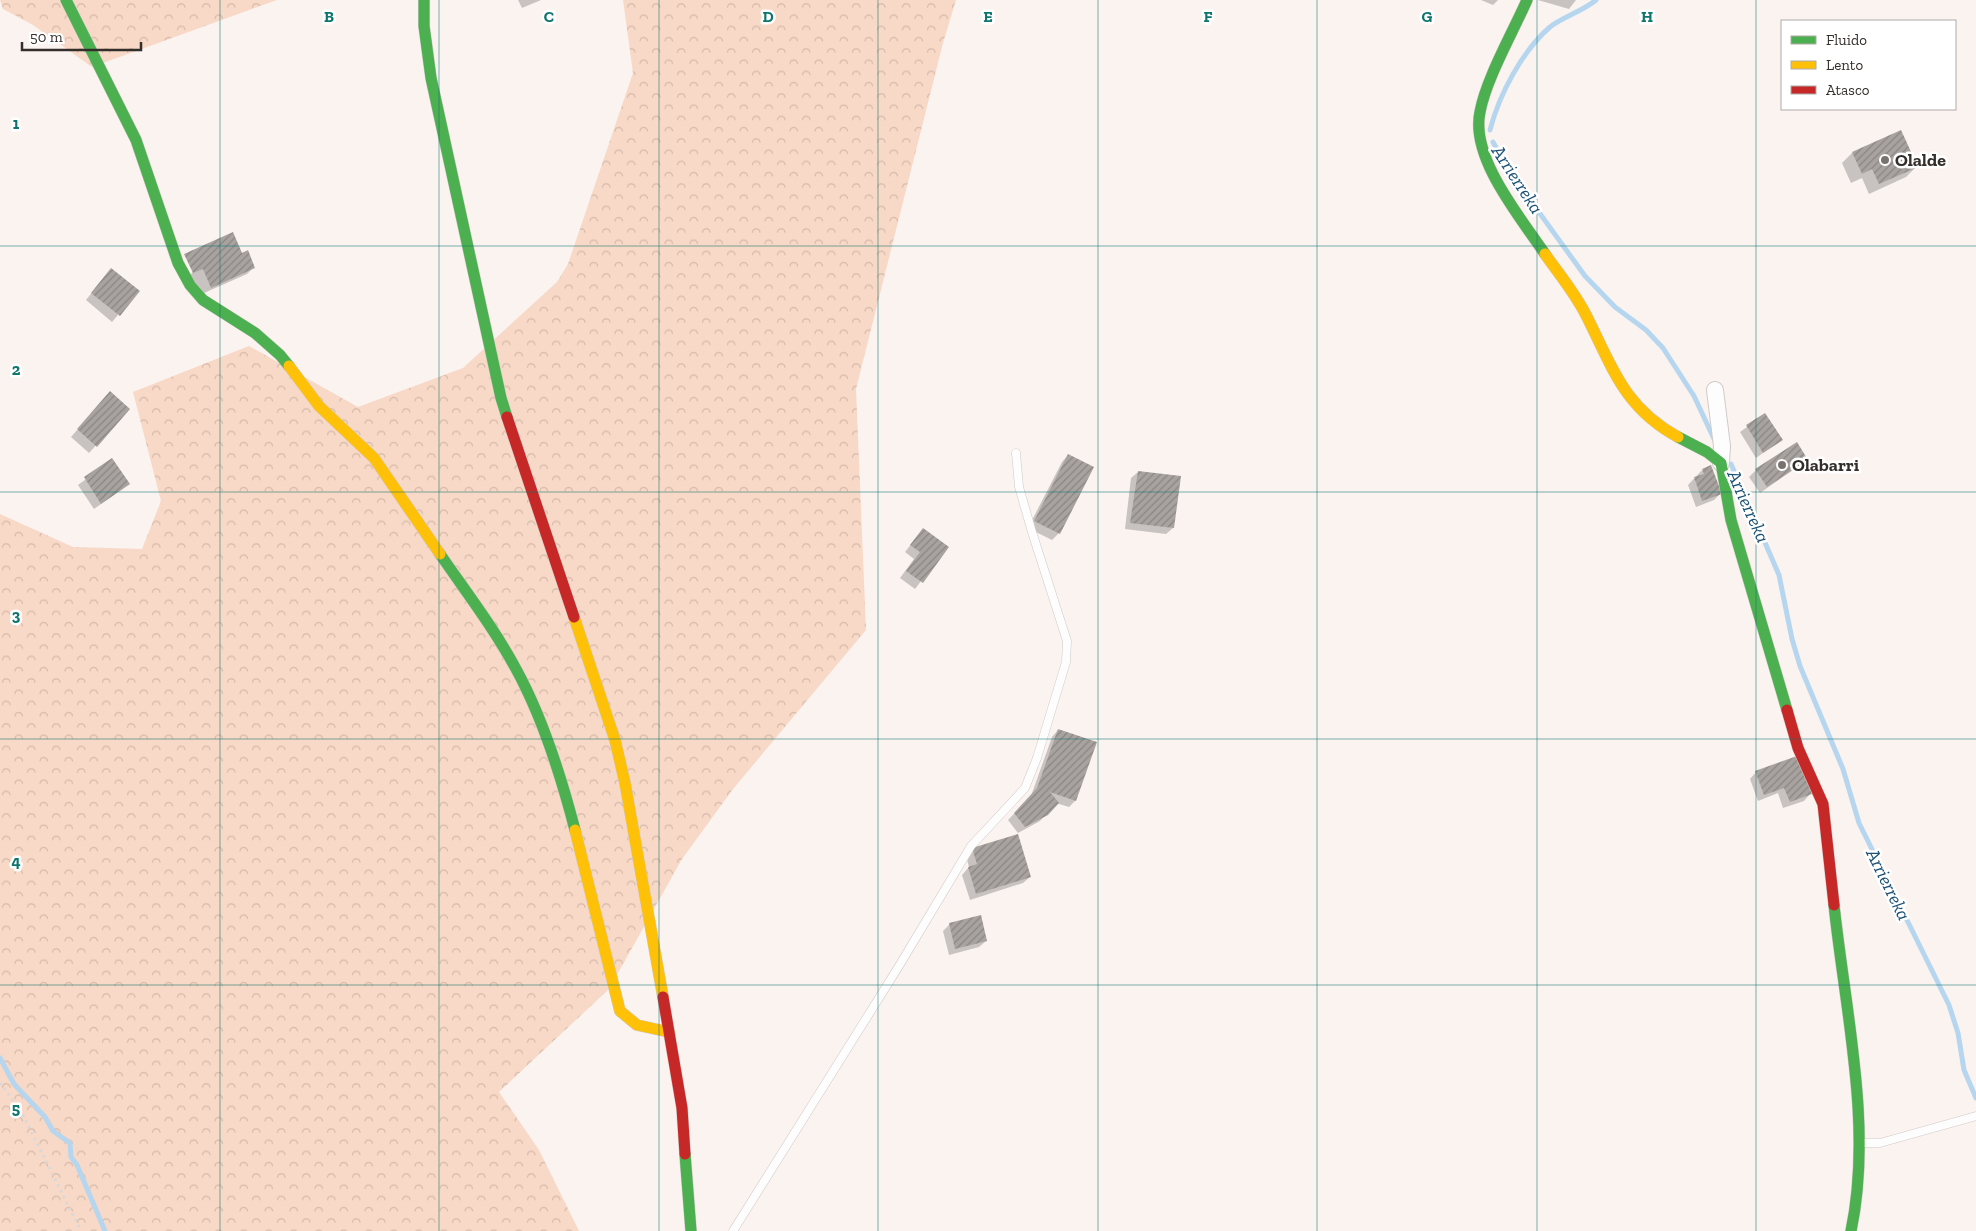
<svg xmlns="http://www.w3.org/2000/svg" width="1976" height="1231" viewBox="0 0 1976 1231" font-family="'Zilla Slab',serif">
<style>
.forest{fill:url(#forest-crowns)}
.shadow{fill:#0003}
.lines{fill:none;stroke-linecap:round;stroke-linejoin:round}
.stream{stroke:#b6d6ef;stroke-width:5}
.building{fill:url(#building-hatch)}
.lane-casing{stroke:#d0cac7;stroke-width:9}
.street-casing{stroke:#d0cac7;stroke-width:18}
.fast-casing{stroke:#d0cac7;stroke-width:12}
.slow-casing{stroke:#d0cac7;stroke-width:12}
.jam-casing{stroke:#d0cac7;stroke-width:12}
.path{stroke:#dad8d7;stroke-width:3;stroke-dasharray:2.5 4;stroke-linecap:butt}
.lane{stroke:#fefdfd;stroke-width:8}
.street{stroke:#fefdfd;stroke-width:16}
.fast{stroke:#4caf50;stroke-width:11}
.slow{stroke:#ffc107;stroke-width:11}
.jam{stroke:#c62828;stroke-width:11}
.grid{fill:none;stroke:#0f766e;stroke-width:1;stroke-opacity:0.55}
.poi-dot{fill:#79736f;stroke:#fff;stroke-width:2}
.labels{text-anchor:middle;stroke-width:5;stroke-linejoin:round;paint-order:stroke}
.poi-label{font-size:18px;font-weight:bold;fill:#342e2a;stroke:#fff;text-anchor:start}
.water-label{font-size:19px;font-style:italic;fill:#1b5176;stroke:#fff}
.grid-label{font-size:16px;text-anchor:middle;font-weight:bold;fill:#0f766e;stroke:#fff;stroke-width:5;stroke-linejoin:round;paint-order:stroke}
</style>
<defs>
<pattern id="forest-crowns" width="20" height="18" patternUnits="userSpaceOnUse" patternTransform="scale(1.25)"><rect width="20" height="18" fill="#f8d8c6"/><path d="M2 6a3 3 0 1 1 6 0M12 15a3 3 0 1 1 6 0" fill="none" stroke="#d5baaa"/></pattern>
<pattern id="building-hatch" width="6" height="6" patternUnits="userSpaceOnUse" patternTransform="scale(1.25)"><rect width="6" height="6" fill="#a9a3a0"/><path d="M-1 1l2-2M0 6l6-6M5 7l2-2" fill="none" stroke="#8a8583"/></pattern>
</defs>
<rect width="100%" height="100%" fill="#faf3f0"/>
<path class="forest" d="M0,0H277L92,67L33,25L3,9Z
M623,0H956L943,43L856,389L866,630L733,789L682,859L609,989L499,1092L539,1150L579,1231H0V514L73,547L142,549L161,501L133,392L249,346L358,407L463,368L557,282L568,264L633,73Z"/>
<path class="shadow" d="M518,0H541L522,8Z
M1481,0H1498L1493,5Z
M1538,0H1576L1569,9Z
M1900,132L1916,167L1906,177L1869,194L1862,178L1851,183L1842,163L1852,153Z
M232,233L242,254L254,267L247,274L204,293L186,279Z
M105,276L138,291L112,322L86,300Z
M104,399L129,409L89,453L71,437Z
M1765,414L1781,440L1756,458L1740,432Z
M1068,455L1059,533L1052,540L1028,528L1062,462Z
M112,460L129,484L94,509L78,485Z
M1807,460L1760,493L1749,477L1756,470Z
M1702,470L1720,494L1714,500L1696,507L1688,485Z
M1138,472L1173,528L1166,534L1125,529L1131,478Z
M923,529L947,547L915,589L900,578L914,559L905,552Z
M1058,730L1095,743L1075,801L1069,807L1056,803L1040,821L1018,833L1008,820L1031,796L1052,737Z
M1756,772L1810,794L1804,801L1783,808L1778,793L1758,801L1750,779Z
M972,849L1030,877L1023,883L970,900L962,875L969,867L966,856Z
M950,924L986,941L979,947L949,955L943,931Z"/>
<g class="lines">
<path class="stream" d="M1490,130C1499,95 1522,51 1550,27C1560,18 1583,11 1596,0
M1493,142L1507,168L1585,276L1615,307L1646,330L1663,348L1694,396L1715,441
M1731,464L1779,575L1792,639L1800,666L1843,769L1859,823L1949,1005L1958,1033L1964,1070L1976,1098
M0,1058L14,1084L45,1117L53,1131L70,1143L71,1157L77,1165L105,1231"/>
</g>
<path class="building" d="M1901,130L1918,167L1879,184L1872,169L1862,174L1852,152Z
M233,232L242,253L248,250L255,268L211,288L203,269L193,273L184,254Z
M111,268L140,291L120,316L91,293Z
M110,391L130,409L97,447L77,429Z
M1765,413L1783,440L1763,453L1746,425Z
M1797,442L1808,460L1767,487L1755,469Z
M1068,454L1094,467L1060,534L1034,521Z
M112,458L130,484L101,504L84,477Z
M1711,465L1722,494L1702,501L1694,477L1704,474L1702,469Z
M1138,471L1181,476L1174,528L1130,523Z
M923,528L949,547L923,583L906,571L920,552L910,545Z
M1058,729L1097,742L1076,801L1050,792L1059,803L1048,815L1025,827L1014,813L1037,788Z
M1797,756L1812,794L1790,802L1784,788L1764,795L1755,771Z
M1018,834L1031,877L976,894L968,867L977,864L972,848Z
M981,915L987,941L955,949L949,923Z"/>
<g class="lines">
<defs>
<path id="lane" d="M1861,1143H1880L1976,1116
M733,1231L899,966L971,846L1025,788L1037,758L1066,662L1067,641L1032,532L1019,487L1016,453"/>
<path id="street" d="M1715,390L1722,446L1721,463"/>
<path id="fast" d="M66,0L136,140L178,263L190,285L203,300L255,333L280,355L289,366
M424,0V26L431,78L501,398L507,417
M1527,0C1513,32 1486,79 1480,112C1470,158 1521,218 1545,254
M1678,437L1707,452L1721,463L1731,520L1787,710
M440,554C466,592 494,628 516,669C543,718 561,776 575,830
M1834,905C1845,1010 1873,1127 1851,1231
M685,1154L691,1231"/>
<path id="slow" d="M1545,254C1559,274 1575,293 1586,315C1612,366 1623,407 1678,437
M289,366L319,406L374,458L440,554
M574,617L615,740L625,783L663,997
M575,830L620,1011L637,1025L669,1032"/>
<path id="jam" d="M507,417L574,617
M1787,710L1798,748L1823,804L1834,905
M663,997L682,1108L685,1154"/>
</defs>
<use href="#lane" class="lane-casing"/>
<use href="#street" class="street-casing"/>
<use href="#fast" class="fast-casing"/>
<use href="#slow" class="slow-casing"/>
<use href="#jam" class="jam-casing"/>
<path class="path" d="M0,1083L21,1111L81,1231"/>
<use href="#lane" class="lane"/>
<use href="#street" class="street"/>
<use href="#fast" class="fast"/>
<use href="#slow" class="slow"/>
<use href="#jam" class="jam"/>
</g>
<path class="grid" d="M220,0V1231M439,0V1231M659,0V1231M878,0V1231M1098,0V1231M1317,0V1231M1537,0V1231M1756,0V1231M0,246H1976M0,492H1976M0,739H1976M0,985H1976"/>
<g class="poi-dot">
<circle cx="1885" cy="160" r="5"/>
<circle cx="1782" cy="465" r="5"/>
</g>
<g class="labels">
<g class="poi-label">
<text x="1895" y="166">Olalde</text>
<text x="1792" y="471">Olabarri</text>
</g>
<g class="water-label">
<text transform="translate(1518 179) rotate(57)" y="7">Arrierreka</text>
<text transform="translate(1749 506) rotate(66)" y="7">Arrierreka</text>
<text transform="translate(1889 884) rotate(64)" y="7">Arrierreka</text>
</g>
</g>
<g class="grid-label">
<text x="329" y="22">B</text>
<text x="549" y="22">C</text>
<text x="768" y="22">D</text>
<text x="988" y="22">E</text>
<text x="1208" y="22">F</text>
<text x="1427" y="22">G</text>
<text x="1647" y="22">H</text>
<text x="16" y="129">1</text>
<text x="16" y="375">2</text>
<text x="16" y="621">3</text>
<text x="16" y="867">4</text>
<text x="16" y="1114">5</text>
</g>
<rect x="1781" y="20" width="175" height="90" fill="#ffffff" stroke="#aeabaa"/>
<rect x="1791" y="36" width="25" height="8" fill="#4caf50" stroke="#aeabaa"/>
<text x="1826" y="45" font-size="15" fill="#342e2a">Fluido</text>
<rect x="1791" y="61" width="25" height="8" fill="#ffc107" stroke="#aeabaa"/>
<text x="1826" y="70" font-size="15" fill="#342e2a">Lento</text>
<rect x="1791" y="86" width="25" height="8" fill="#c62828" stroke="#aeabaa"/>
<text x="1826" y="95" font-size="15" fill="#342e2a">Atasco</text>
<path d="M22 42v8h119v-8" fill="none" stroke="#342e2a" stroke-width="2.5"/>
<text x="30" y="42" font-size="15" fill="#342e2a" stroke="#ffffff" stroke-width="4" paint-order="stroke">50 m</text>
</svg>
